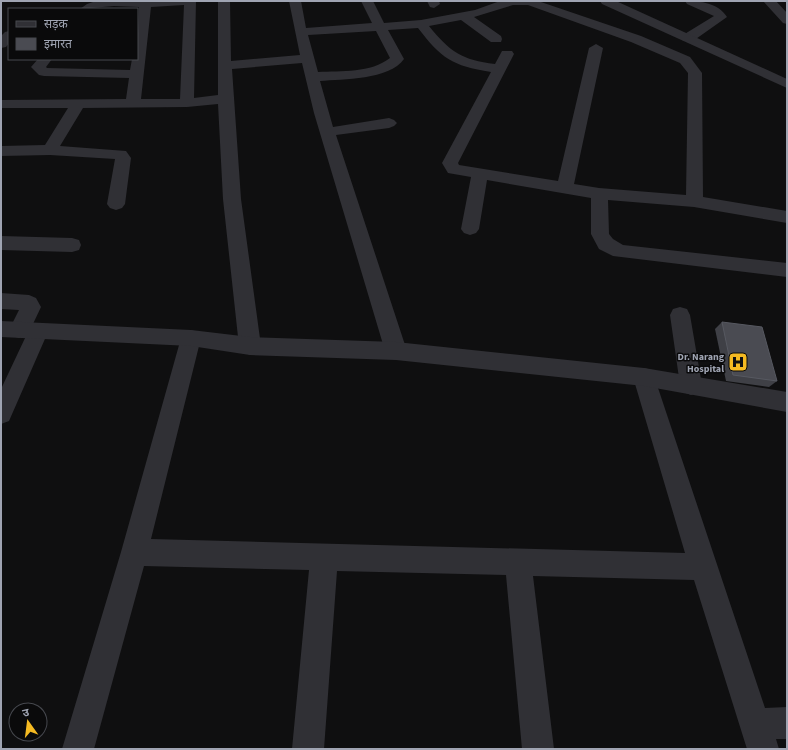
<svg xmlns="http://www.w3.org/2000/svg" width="788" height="750" viewBox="0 0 788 750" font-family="'Source Sans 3','Noto Sans Devanagari',sans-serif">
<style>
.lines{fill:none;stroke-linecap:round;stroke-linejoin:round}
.minor{fill:#303035;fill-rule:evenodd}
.tertiary{fill:#303035;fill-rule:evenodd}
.wall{fill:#3f4046}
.building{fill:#4a4b52;stroke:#575961}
.labels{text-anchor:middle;stroke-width:3;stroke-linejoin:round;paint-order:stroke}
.poi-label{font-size:10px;font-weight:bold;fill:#9fa4b2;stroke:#0a0a0b;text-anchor:end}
</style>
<rect width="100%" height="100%" fill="#0f0f10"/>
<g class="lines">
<path class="minor" d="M96,1H196L194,98L218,95V1H230L231,61L300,55L289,1H301L306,28L372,23L361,1H373L384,23L421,20L475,10L500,1H538L641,36L690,57L702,73L703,197L787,211V223L694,207L608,200L609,234L613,239L623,245L787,263V277L613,256L599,249L591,234V198L487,180L479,229L476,233L470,235L464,233L461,229L471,177L448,173L442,163L491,72C452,66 441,58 418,28L388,30L404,59C389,80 343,79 320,81L333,127L389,118L394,120L397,123L394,126L389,128L336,135L407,351L404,357L396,360L388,357L385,351L314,113L302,63L232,69L241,199L261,346L257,352L250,355L243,352L239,346L223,199L218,104L187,107L83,108L60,146L126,151L131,158L125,204L122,208L116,210L110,208L107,204L115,159L50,155L1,156V146L45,145L68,108H1V100L126,99L129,78L44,76L39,75L31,67L38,59H52L46,67L47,68L130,70L132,59H137L139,7L114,6L80,9L87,4ZM184,5L180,99H141L151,7ZM513,5H528L631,42L680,63L688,73L686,195L599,188L574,184L603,48L596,44L589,48L558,181L459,165L458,163L514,54L512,51H502L495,64C462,60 450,52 429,26L461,20L491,42H501L502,39L501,36L474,17ZM376,31L390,58C371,73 341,71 318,72L308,35Z
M427,1H439L440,4L434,8L430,7Z
M685,1C701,1 718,3 727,17L693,41H683L682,38L683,35L714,16L687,4Z
M763,1H776L787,13V24L783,23Z
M9,31V43L6,47L1,48V36L5,32Z
M1,236L72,238L79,240L81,245L79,250L72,252L1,250Z
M1,293L29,295L36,298L41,307L32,326L38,324L45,326L48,332L9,421L1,424V389L26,336L19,338L12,336L9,330L19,310L1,309Z
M680,307L687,309L690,315L702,385L699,392L691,395L683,392L680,385L670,315L673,309Z
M191,330L198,332L201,338L151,539L685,553L633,377L636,370L644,368L652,370L765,708L787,707V739H776L779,749H747L694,580L533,576L554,749H522L506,575L337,571L324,749H292L309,570L144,566L94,749H62L121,552L181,338L184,332Z"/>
<path class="tertiary" d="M600,1H616L787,79V88L602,4Z
M1,321L191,330L250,337L396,342L644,368L787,392V412L644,386L396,360L250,355L191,346L1,337Z"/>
</g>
<path class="wall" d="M722,322L777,381L769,387L726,381L715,329Z"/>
<path class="building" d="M722,322L762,327L777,381L733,375Z"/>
<defs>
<symbol id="hospital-square" viewBox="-11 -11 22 22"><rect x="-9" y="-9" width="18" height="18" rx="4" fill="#f5ba22" stroke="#0a0a0b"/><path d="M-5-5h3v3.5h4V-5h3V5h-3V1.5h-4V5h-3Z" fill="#111"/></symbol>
</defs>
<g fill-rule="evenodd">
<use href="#hospital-square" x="727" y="351" width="22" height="22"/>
</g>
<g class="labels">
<g class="poi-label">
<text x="724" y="360">Dr. Narang<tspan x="724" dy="12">Hospital</tspan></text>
</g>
</g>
<rect width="788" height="750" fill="none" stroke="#9fa4b2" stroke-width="4"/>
<rect x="8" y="8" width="130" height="52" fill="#0a0a0b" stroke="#46484e"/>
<rect x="16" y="21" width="20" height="6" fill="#303035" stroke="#46484e"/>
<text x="44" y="28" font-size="12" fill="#9fa4b2">सड़क</text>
<rect x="16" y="38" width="20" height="12" fill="#4a4b52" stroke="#46484e"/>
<text x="44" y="48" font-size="12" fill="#9fa4b2">इमारत</text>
<g transform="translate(28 722) rotate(346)"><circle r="19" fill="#0a0a0b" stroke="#46484e"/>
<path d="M0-3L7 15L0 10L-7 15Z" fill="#f5ba22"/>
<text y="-6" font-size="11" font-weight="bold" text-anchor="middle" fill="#9fa4b2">उ</text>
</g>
</svg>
